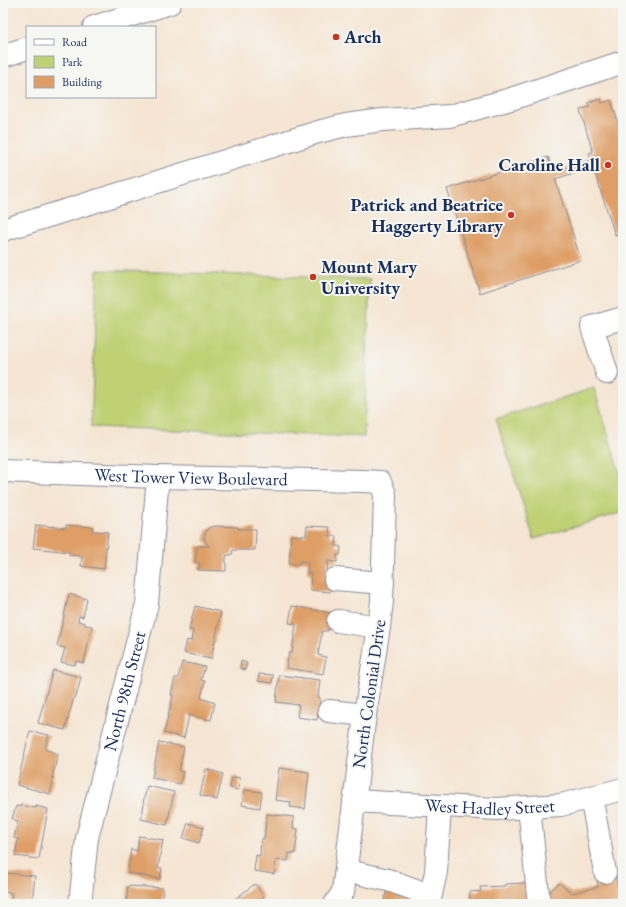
<svg xmlns="http://www.w3.org/2000/svg" width="626" height="907" viewBox="0 0 626 907" font-family="'EB Garamond',serif">
<style>
.green{fill:#c0d073;stroke:#6e8068}
.building{fill:#de9e65}
.lines{fill:none;stroke-linecap:round;stroke-linejoin:round}
.minor-casing{stroke:#888a98;stroke-width:24}
.minor{stroke:#fff;stroke-width:22}
.poi-dot{fill:#c8321e;stroke:#f6f6f2;stroke-width:1.5}
.labels{text-anchor:middle;stroke-width:4;stroke-linejoin:round;paint-order:stroke}
.poi-label{font-size:18px;font-weight:bold;fill:#1b2f5e;stroke:#f6f6f2;text-anchor:start}
.street-label{font-size:18px;fill:#1b2f5e;stroke:#f6f6f2}
</style>
<rect width="100%" height="100%" fill="#f6f6f2"/>
<filter id="ink" filterUnits="userSpaceOnUse"><feTurbulence type="fractalNoise" baseFrequency=".025" numOctaves="2"/><feDisplacementMap in="SourceGraphic" scale="8" xChannelSelector="R" yChannelSelector="G"/><feConvolveMatrix kernelMatrix="1 2 1 2 8 2 1 2 1" color-interpolation-filters="sRGB"/></filter>
<filter id="wash" filterUnits="userSpaceOnUse"><feTurbulence type="fractalNoise" baseFrequency=".012" numOctaves="4" result="noise"/><feDisplacementMap in="SourceGraphic" scale="16" xChannelSelector="R" yChannelSelector="G"/><feGaussianBlur stdDeviation="0.9" result="paint"/><feColorMatrix in="noise" values="0 0 0 0 0 0 0 0 0 0 0 0 0 0 0 0 0 1.4 0 .05"/><feComposite in="paint" operator="in"/></filter>
<g filter="url(#wash)">
<rect width="100%" height="100%" fill="#f5e5d2"/>
<path class="green" d="M97,270L370,279L364,437L91,427Z
M594,388L623,483V512L534,539L496,419Z"/>
<g id="blocks">
<path class="building" d="M601,99L602,103L611,100L620,128L623,127V232L615,235L593,167L555,179L581,260L480,293L447,189L548,157L553,172L591,160L589,153L593,152L580,110L590,107L588,103Z
M36,525L66,528V525L93,527L92,531L108,532L104,569L81,566L82,556L69,555L70,552L33,548Z
M213,526L238,527V529H256L255,550H233L232,554L226,556V571L198,570L200,563H195L197,546H209L205,541L204,537L206,531L208,528Z
M307,526L329,527L330,536H337L336,546L341,547L340,555H337V562L328,561L327,571L331,572L330,592L310,590L311,573H307L308,562L300,561V564H289L291,535L306,536Z
M69,594L87,599L83,617L79,616L78,621L85,623V625L92,626L84,663L76,661L75,665L61,662L65,648L57,646Z
M195,606L221,612L211,659L184,653L187,640L191,641L193,630H189Z
M292,606L331,613L328,631H322L318,655L326,657L323,674L286,668L289,653H292L296,624L289,623Z
M241,661L247,663L245,670L240,668Z
M182,662L205,667L201,680L205,681L201,698L215,703L211,720L189,715L184,738L164,733L173,695H171L175,678H178Z
M53,670L81,677L76,697H74L65,730L38,723Z
M259,674L273,675L272,683L258,681Z
M279,675L320,680L318,697L320,698L317,720L297,717L299,705L276,702Z
M30,731L49,735L45,749L58,754L52,778H54L50,794L17,785Z
M159,742L184,747L179,771L183,772L180,784L152,778Z
M279,768L309,772L305,809L290,807L291,802L275,800Z
M206,769L223,774L217,800L200,795Z
M232,777L240,778L238,790L230,788Z
M147,786L174,792L167,825L141,819L144,804L143,803Z
M244,790L262,792L260,808L242,805Z
M3,792L6,793L4,807H3Z
M21,805L36,808V806L48,809L39,859L15,856L18,839L14,838L18,821L12,819L16,806L20,807Z
M267,814L294,817L293,828L298,829L295,854L289,853L288,861L276,860L274,874L254,871L256,855L260,856L261,839H264Z
M188,823L204,827L199,843L183,838Z
M139,836L163,840L158,868H162L160,879L128,873L131,849L137,851Z
M5,873L35,876L32,903L11,901L12,893L3,892Z
M616,877L621,904H555L547,894L559,883L572,893L598,887L597,881Z
M526,883L527,904H470V892L481,891L480,887L505,886V884Z
M255,884L264,897L260,901L262,904H228Z
M128,886L163,888L162,901L178,903V904H126Z
M387,889L413,897L411,904H383Z"/>
</g>
</g>
<g filter="url(#ink)">
<use href="#blocks" fill-opacity="0" stroke="#888a98" stroke-width="1"/>
<g class="lines">
<defs>
<g id="minor">
<path d="M94,27L170,3"/>
<path d="M3,56L27,48"/>
<path d="M3,230L318,132L346,125L383,120L450,116L511,99L623,62"/>
<path d="M607,373L592,327L623,318"/>
<path id="s1" d="M3,471L158,477L364,481L380,482L385,494L382,601L379,627L365,715L343,892L335,904"/>
<path d="M335,579L383,583"/>
<path d="M338,621L379,627"/>
<path d="M329,711L365,715"/>
<path d="M590,798L594,812L605,872"/>
<path id="s2" d="M354,801L497,809L561,805L623,789"/>
<path d="M529,807L539,904"/>
<path d="M346,872L357,873L388,880L416,890L429,903V904"/>
<path d="M429,903L436,872L440,806"/>
<path id="s3" d="M80,904L87,838L147,604L158,477"/>
</g>
</defs>
<use href="#minor" class="minor-casing"/>
<use href="#minor" class="minor"/>
</g>
</g>
<g class="poi-dot">
<circle cx="336" cy="37" r="4"/>
<circle cx="608" cy="165" r="4"/>
<circle cx="511" cy="215" r="4"/>
<circle cx="313" cy="277" r="4"/>
</g>
<g class="labels">
<g class="poi-label">
<text x="344" y="43">Arch</text>
<text x="600" y="171" text-anchor="end">Caroline Hall</text>
<text x="503" y="211" text-anchor="end">Patrick and Beatrice<tspan x="503" dy="21">Haggerty Library</tspan></text>
<text x="321" y="273">Mount Mary<tspan x="321" dy="21">University</tspan></text>
</g>
<g class="street-label">
<text dy="6" stroke="none"><textPath href="#s1" startOffset="188">West Tower View Boulevard</textPath></text>
<text dy="6" stroke="none"><textPath href="#s3" startOffset="218">North 98th Street</textPath></text>
<text transform="translate(369 694) rotate(-82)" y="6">North Colonial Drive</text>
<text dy="6" stroke="none"><textPath href="#s2" startOffset="136">West Hadley Street</textPath></text>
</g>
</g>
<rect width="626" height="907" fill="none" stroke="#f6f6f2" stroke-width="16"/>
<rect x="26" y="26" width="130" height="72" fill="#f6f6f2" stroke="#9ea6b7"/>
<rect x="34" y="39" width="20" height="6" fill="#ffffff" stroke="#9ea6b7"/>
<text x="62" y="46" font-size="12" fill="#1b2f5e">Road</text>
<rect x="34" y="56" width="20" height="12" fill="#c0d073" stroke="#9ea6b7"/>
<text x="62" y="66" font-size="12" fill="#1b2f5e">Park</text>
<rect x="34" y="76" width="20" height="12" fill="#de9e65" stroke="#9ea6b7"/>
<text x="62" y="86" font-size="12" fill="#1b2f5e">Building</text>
</svg>
